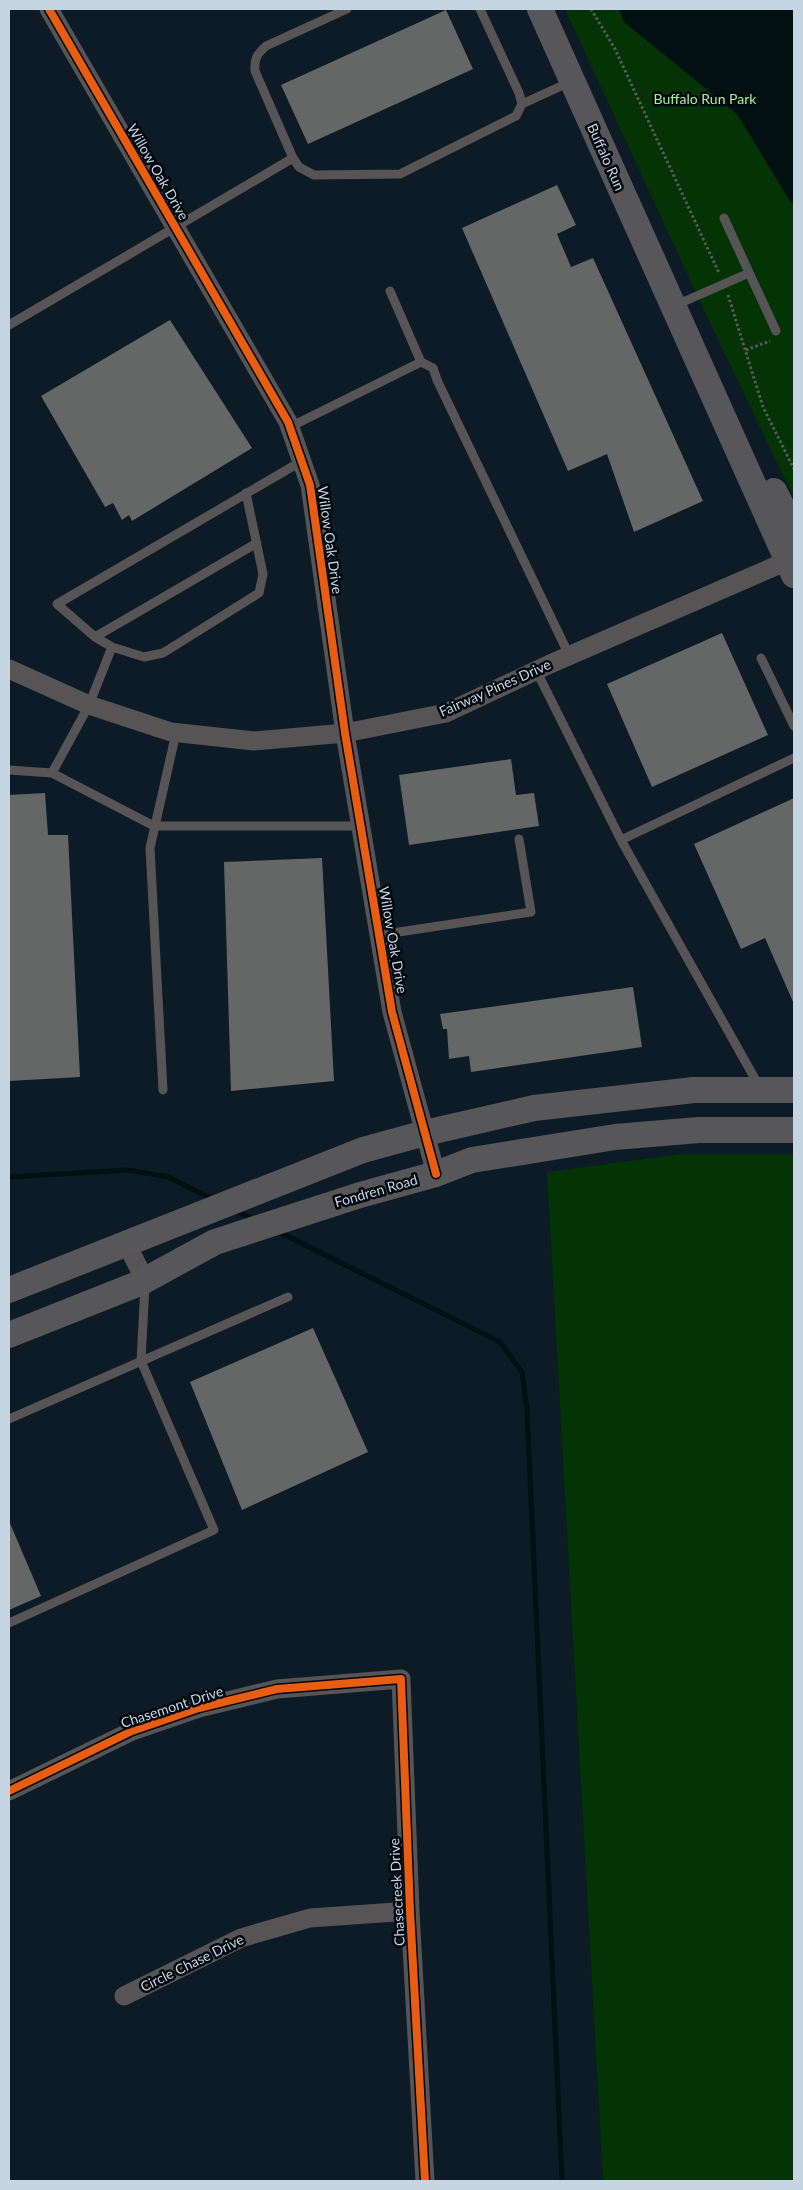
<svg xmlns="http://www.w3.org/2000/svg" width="803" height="2190" viewBox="0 0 803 2190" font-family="Lato,sans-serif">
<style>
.green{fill:#043305}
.water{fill:#021012}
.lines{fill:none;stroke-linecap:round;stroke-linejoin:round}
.stream{stroke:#021012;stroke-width:5}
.building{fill:#656766}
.path{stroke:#585a5c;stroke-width:3;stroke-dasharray:2.5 2.5;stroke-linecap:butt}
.lane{stroke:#565455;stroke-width:9}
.street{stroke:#565455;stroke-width:19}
.secondary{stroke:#575658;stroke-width:26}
.cycleway-casing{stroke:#01070e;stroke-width:11}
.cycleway{stroke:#e95d12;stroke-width:8}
.labels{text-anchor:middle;stroke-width:5;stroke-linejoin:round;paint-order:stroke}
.park-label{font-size:14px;fill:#a4f495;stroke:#01070e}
.street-label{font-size:14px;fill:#c5d6e2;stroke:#01070e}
</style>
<rect width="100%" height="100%" fill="#0c1b26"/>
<path class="green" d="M565,9H794V498L702,306Z
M682,1154H794V2181H603L547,1172Z"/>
<path class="water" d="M619,9H794V204L790,201L737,114L624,22Z"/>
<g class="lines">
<path class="stream" d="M9,1177L128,1170L168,1177L213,1199
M234,1210L253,1219
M279,1232L500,1342L522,1372L527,1410L562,2181"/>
</g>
<path class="building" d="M446,10L473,69L308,144L281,85Z
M557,185L576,225L557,234L571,267L593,258L703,501L634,532L607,454L568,471L462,228Z
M170,320L252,448L132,521L129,515L122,520L113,503L105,507L41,396Z
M722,633L768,735L652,787L607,684Z
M511,759L516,795L534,793L539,826L409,845L399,775Z
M45,793L48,835H68L80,1077L9,1081V795Z
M794,798V1004L765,938L741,949L694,844Z
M322,858L334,1081L231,1091L224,862Z
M633,987L642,1047L471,1072L469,1056L449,1059L447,1029H443L440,1014Z
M313,1328L368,1452L242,1510L190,1382Z
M9,1521L41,1596L9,1610Z"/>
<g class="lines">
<path class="path" d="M591,9L615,49L719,273
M728,295L763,407L794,469
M746,350L770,341"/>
<path class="lane" d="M347,9L266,46C257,54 254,59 255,71L293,158L299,167L314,175L400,174L516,116L522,104L519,93L480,9
M522,104L570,82
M724,218L776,331
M390,291L421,362L433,368L437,380L569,655
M676,305L749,273
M9,325L293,158
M290,427L421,362
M246,493L263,574L259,593L163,653L144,657L112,647L95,637L57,604L302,461
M95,637L257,543
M761,658L794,726
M536,670L621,840L794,758
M9,770L52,773L154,826H361
M52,773L89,705L112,647
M621,840L759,1086
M379,935L531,912L519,839
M163,1090L150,848L176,733
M9,1419L288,1297
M9,1623L214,1530L141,1361L145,1285"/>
<path class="street" d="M49,9L288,422L310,485L345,733L392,1012L436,1174
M9,669L89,705L171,732L254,741L345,733L446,713L550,664L794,558
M126,1243L145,1280
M9,1791L132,1731L199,1708L277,1689L401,1679L410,1911L425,2181
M124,1996L241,1938L310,1918L410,1911"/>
<path class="secondary" d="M540,9L794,575
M774,491L794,530
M9,1290L363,1150L425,1133L534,1108L694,1090H794
M9,1335L140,1283L215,1242L360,1195L436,1174L472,1160L615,1137L699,1130H794"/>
<defs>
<path id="cycleway" d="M49,9L288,422L310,485L345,733L392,1012L436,1174
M9,1791L132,1731L199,1708L277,1689L401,1679L410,1911L425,2181"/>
</defs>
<use href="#cycleway" class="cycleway-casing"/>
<use href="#cycleway" class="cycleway"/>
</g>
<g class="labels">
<g class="park-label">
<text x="705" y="104">Buffalo Run Park</text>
</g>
<g class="street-label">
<text transform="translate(606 157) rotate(66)" y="5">Buffalo Run</text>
<text transform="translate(158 172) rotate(60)" y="5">Willow Oak Drive</text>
<text transform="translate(330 540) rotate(82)" y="5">Willow Oak Drive</text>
<text transform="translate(495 688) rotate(-24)" y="5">Fairway Pines Drive</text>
<text transform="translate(393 940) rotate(80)" y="5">Willow Oak Drive</text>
<text transform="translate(376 1191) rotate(-16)" y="5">Fondren Road</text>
<text transform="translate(172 1707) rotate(-18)" y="5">Chasemont Drive</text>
<text transform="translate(397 1892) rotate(-93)" y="5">Chasecreek Drive</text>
<text transform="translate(192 1963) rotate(-26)" y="5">Circle Chase Drive</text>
</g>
</g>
<rect width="803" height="2190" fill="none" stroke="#c5d6e2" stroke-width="20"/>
</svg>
